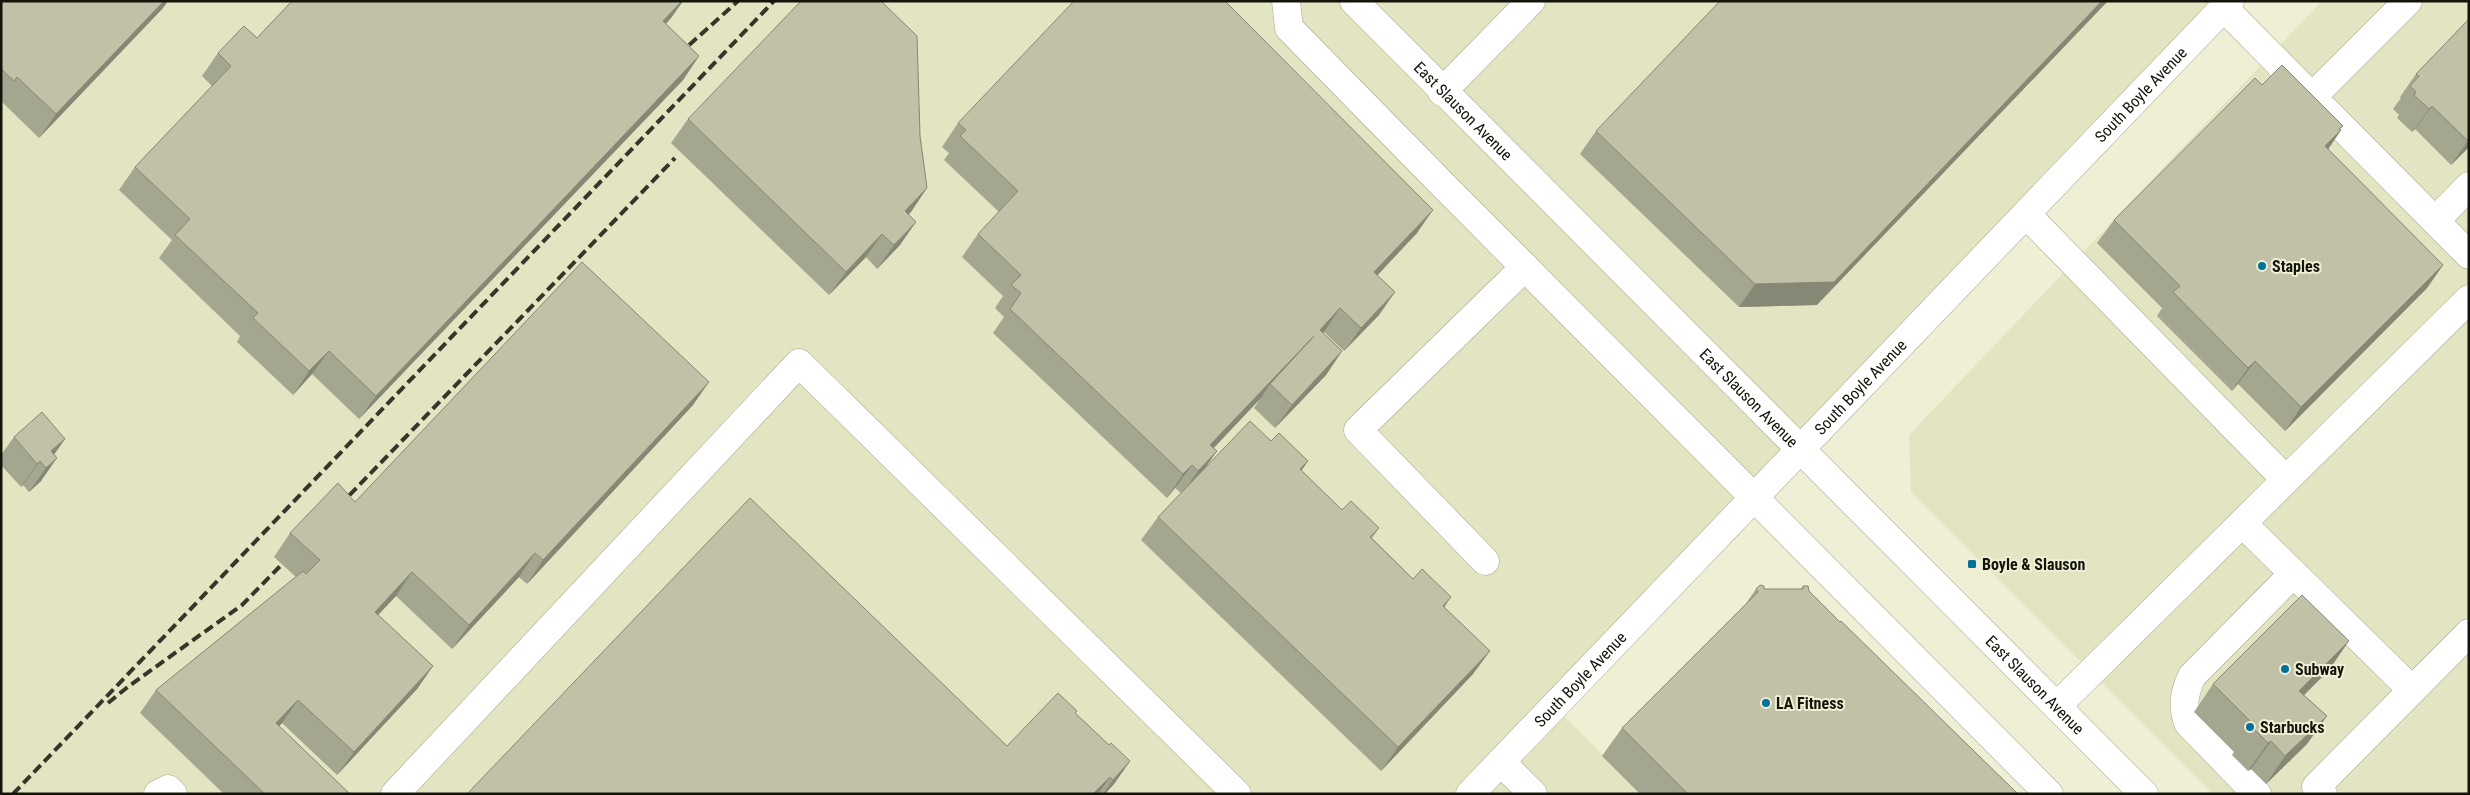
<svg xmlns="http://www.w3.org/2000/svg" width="2470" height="795" viewBox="0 0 2470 795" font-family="'Roboto Condensed',sans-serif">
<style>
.built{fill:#e3e4c1}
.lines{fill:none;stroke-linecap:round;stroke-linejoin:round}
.minor-casing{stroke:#a5a58c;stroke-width:29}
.major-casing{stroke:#a5a58c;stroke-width:29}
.minor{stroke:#fff;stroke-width:28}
.major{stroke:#fff;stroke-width:28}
.rail{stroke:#353529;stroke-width:4;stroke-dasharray:10 5;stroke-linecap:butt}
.wall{fill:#a5a690}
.shaded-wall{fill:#868775}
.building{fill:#c0c1a7;stroke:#868775}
.poi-dot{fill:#03709c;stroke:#eeefd4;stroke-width:2}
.labels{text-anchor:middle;stroke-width:4;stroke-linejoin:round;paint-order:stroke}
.street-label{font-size:16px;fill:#14140a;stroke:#eeefd4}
.poi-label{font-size:16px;font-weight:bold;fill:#14140a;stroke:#eeefd4;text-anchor:start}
</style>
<rect width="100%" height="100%" fill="#eeefd4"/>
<path class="built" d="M1,1H2218L1551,703L1642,794H1Z
M2322,1H2469V794H2213L1911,492L1909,435Z"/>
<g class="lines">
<defs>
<path id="minor" d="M2224,8L2469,255
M1442,92L1531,1
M2312,97L2408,1
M2026,214L2286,480
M2435,221L2469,186
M2242,523L2412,690
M1485,561L1358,430L1525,267
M2058,705L2469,299
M1501,762L1533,794
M158,794L168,789L173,794
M395,794L799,363L1237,794
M2257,794L2188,723C2182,706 2184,693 2192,676L2293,574
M2323,794L2316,787L2469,633"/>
<g id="major">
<path d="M1286,1L1289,28L1443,185L2049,794"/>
<path id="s1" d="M1354,1L2144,794"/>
<path id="s2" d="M1470,794L2230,1"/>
</g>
</defs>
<use href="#minor" class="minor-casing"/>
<use href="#major" class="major-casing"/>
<use href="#minor" class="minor"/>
<use href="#major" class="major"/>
<path class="rail" d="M678,55L738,1
M339,506L675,158
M108,703L129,686L242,605L292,554
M13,794L774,1"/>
</g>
<path class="wall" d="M1,1L163,8L39,138L1,101Z
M292,1H683L671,18L666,24L699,56L683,80L359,419L312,374L293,395L237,342L240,336L159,258L172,240L119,190L135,167L212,86L202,76L218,53L257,38Z
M2469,19V147L2451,165L2415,129L2412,132L2397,118L2399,115L2393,109L2401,98L2400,97L2416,74Z
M2262,85L2341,130L2328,149L2443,265L2427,288L2285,431L2238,384L2232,391L2157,316L2162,308L2097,243L2114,220Z
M688,119L920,136L927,188L908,214L900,245L877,269L866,257L829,295L671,143Z
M958,123L1417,233L1377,275L1379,315L1344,351L1324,332L1323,333L1342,351L1326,375L1275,428L1254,408L1261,398L1213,448L1217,451L1207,465L1271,441L1308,461L1301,471L1342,510L1379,528L1372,538L1413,579L1444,607L1473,674L1381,771L1141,540L1158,517L1181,493L1175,488L1167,498L993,333L1004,317L995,308L1003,296L962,257L978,234L999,212L944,160L949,153L942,147Z
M1596,131L1817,305L1739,307L1580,154Z
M693,405L527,584L519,577L452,649L396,596L378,615L433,666L417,689L337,775L282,723L279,726L350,794H224L140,713L156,690L296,577L274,557L290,533L355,502Z
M14,437L65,439L54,454L41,481L29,492L23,485L21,487L1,465V455Z
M1803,586L1809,591L1840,622L2018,794H1640L1602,756L1622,728L1745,605L1756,589H1801Z
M2329,670L2304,695L2327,716L2307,744L2266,784L2251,769L2248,771L2232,755L2234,752L2194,712L2213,684Z
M1077,711L1075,713L1109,745L1130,761L1114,784L1105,794H467L1007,746Z"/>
<path class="shaded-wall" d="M164,1H168L163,8L39,138L56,114Z
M682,1H683L671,18L647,45L663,21Z
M2102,1H2108L1817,305L1739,307L1755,284Z
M699,56L683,80L359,419L376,396Z
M2432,106L2415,129L2412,132L2429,109Z
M2343,126L2335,136L2341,130L2325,154V146Z
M2469,140V147L2451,165L2468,141Z
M927,188L911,212L889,235L905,211Z
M1433,210L1417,233L1358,296L1374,272Z
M916,222L900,245L877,269L894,245Z
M882,234L866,257L829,295L846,272Z
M2443,265L2427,288L2285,431L2301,407Z
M1395,292L1379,315L1344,351L1361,328Z
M1340,308L1324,332L1303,353L1320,330Z
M1314,336L1270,384L1261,398L1194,469L1210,445Z
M329,351L312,374L293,395L309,371Z
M1342,351L1326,375L1275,428L1292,405Z
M2255,361L2238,384L2232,391L2248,368Z
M709,382L693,405L527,584L543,560Z
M65,439L49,462L51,451Z
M1217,451L1200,475L1182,494L1198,471Z
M57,458L41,481L29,492L46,468Z
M40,461L23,485L21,487L37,464Z
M1308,461L1292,484L1300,469Z
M1192,465L1175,488L1167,498L1183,474Z
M535,553L519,577L452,649L469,625Z
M412,572L396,596L358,636L375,612Z
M1451,597L1435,621L1443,606Z
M2349,641L2329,670L2279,720L2299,691Z
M1490,651L1473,674L1381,771L1398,747Z
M433,666L417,689L337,775L354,752Z
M298,700L282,723L260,747L276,723Z
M2327,716L2307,744L2266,784L2285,756Z
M2271,741L2251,769L2248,771L2268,743Z
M1130,761L1114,784L1105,794H1103L1113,780Z
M1110,777L1098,794H1093Z"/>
<path class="building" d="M1,1H164L56,114L17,77L14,81L1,69Z
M292,1H682L663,21L699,56L376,396L329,351L309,371L253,318L258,313L175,235L190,219L135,167L231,66L218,53L244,26L257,38Z
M801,1H881L917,36L920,136L927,188L905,211L916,222L894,245L882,234L846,272L688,119Z
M1074,1H1225L1433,210L1374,272L1395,292L1361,328L1340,308L1320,330L1342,351L1292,405L1270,384L1314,336L1210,445L1217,451L1198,471L1192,465L1183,474L1010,309L1021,293L1011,285L1021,275L978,234L1018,191L960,136L966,130L958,123Z
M1720,1H2102L1834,282L1755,284L1596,131Z
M2469,19V140L2468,141L2432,106L2429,109L2414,95L2416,92L2410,86L2419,76L2416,74Z
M2282,65L2343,126L2339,129L2341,130L2325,146L2443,265L2301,407L2255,361L2248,368L2173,292L2180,286L2114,220L2255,78L2262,85Z
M582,262L709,382L543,560L535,553L469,625L412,572L375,612L433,666L354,752L298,700L276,723L350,794H265L156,690L303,571L306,574L320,560L290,533L338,483L355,502Z
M42,412L65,439L51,451L57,458L46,468L40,461L37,464L14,437Z
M1250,421L1271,441L1279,433L1308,461L1300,469L1342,510L1351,501L1379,528L1370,537L1413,579L1422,569L1451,597L1443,606L1490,651L1398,747L1158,517Z
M750,498L1007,746L1058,693L1077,711L1075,713L1109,745L1111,743L1130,761L1113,780L1110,777L1093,794H467Z
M1760,585L1764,586V589H1803V586H1808L1809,591L1840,622L1841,621L2018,794H1688L1622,728L1758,592L1756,589Z
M2302,595L2349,641L2299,691L2327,716L2285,756L2271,741L2268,743L2252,727L2254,725L2213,684Z"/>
<g class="poi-dot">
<circle cx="2262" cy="266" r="5"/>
<rect x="1967" y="559" width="10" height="10" rx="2.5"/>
<circle cx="2285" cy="669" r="5"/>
<circle cx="1766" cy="703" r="5"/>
<circle cx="2250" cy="727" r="5"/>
</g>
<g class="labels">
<g class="street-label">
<text dy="6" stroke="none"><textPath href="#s2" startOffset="969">South Boyle Avenue</textPath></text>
<text dy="6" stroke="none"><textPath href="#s1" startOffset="155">East Slauson Avenue</textPath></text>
<text dy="6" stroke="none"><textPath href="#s2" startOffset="564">South Boyle Avenue</textPath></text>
<text dy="6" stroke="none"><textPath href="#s1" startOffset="560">East Slauson Avenue</textPath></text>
<text dy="6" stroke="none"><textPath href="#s2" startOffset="159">South Boyle Avenue</textPath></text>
<text dy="6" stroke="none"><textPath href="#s1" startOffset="965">East Slauson Avenue</textPath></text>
</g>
<g class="poi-label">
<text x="2272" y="272">Staples</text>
<text x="1982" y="570">Boyle &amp; Slauson</text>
<text x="2295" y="675">Subway</text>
<text x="1776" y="709">LA Fitness</text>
<text x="2260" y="733">Starbucks</text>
</g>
</g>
<rect width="2470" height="795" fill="none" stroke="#14140a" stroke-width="5"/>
</svg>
